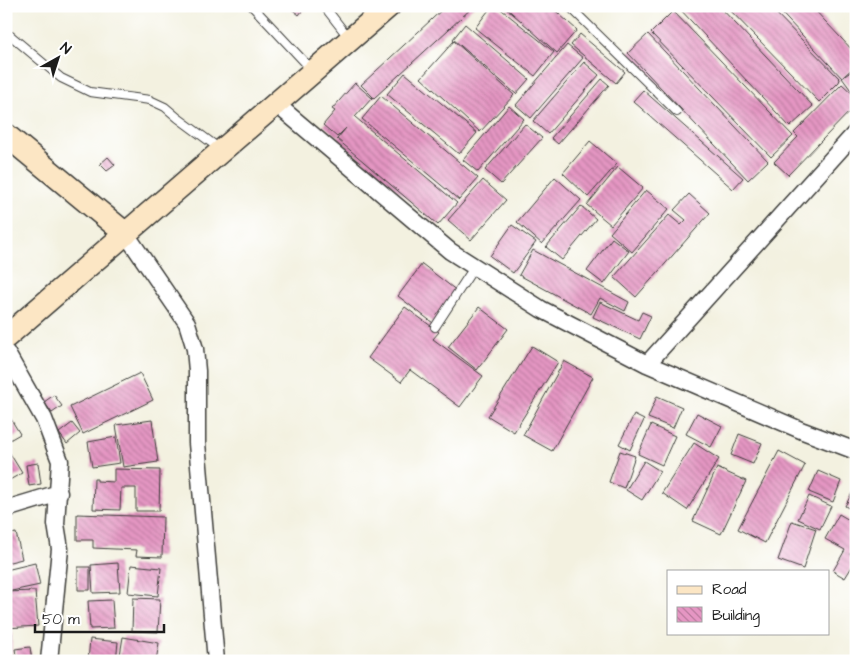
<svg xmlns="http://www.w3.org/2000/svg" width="862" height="667" viewBox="0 0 862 667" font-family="'Architects Daughter',sans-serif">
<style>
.building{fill:url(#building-back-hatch)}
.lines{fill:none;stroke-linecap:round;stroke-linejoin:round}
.lane-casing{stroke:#3c3c39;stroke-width:10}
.street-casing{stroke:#3c3c39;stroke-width:19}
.secondary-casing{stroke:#3c3c39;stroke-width:25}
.lane{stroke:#fff;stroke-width:8}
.street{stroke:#fff;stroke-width:16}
.secondary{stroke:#fce6c4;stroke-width:22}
</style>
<defs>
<pattern id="building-back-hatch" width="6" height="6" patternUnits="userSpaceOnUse" patternTransform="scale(1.25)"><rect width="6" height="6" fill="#e596c3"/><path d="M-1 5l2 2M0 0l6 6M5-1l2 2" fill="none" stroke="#b97a9e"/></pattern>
</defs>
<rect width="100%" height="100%" fill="#fff"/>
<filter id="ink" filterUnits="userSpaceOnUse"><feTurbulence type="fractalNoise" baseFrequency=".02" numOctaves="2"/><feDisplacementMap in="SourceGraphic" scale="10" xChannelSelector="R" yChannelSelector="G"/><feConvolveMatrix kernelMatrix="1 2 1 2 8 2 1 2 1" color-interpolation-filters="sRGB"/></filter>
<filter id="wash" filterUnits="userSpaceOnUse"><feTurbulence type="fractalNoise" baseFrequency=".0096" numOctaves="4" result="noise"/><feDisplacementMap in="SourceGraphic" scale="20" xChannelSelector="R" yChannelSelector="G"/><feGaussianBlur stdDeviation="1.12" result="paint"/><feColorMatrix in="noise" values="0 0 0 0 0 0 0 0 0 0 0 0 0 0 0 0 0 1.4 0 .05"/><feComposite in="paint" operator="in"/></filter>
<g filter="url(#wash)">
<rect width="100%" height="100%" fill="#f3f1e0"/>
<g id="blocks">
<path class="building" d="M288,6H306L299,15Z
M446,6H474L374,98L361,85Z
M492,6H497L554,52L535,76L475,28Z
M504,6H550L577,30L557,53Z
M679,6H719L813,106L790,127L678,7Z
M726,6H769L840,79L839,82L819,102Z
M775,6H811L856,54V65L842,78Z
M673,11L793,136L771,157L651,33Z
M465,24L529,79L516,94L453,39Z
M580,34L625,72L616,83L571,45Z
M648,34L768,161L748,180L628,53Z
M454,41L514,95L480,132L421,78Z
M567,45L583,58L531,118L516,105Z
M584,62L599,75L548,134L533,121Z
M856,68V97L842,78Z
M405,73L477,133L459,154L387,94Z
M602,79L609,85L558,144L551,138Z
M355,83L372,98L355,117L457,203L438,225L337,139L346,128L337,137L323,125L335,111L332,109Z
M842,84L856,97V105L788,175L774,162L798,137L794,133Z
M643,90L743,178L733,189L633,101Z
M381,96L478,178L459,200L362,119Z
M509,106L524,119L478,172L463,160Z
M525,124L542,138L501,184L485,170Z
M590,141L617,164L588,197L563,173Z
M108,157L115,165L107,171L100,164Z
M618,167L643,188L611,225L587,205Z
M555,177L581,200L542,244L517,222Z
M483,180L506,200L471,240L448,220Z
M646,190L669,209L632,252L610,233Z
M689,194L710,213L636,297L614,277L669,215L681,225L686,220L674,210Z
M581,206L596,219L562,260L546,247Z
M512,225L536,242L513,273L490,256Z
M612,238L629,251L604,284L587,271Z
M533,250L629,302L625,311L600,298L591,314L519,275Z
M422,264L457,291L433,323L398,296Z
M600,302L638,320L642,312L651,316L640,339L593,317Z
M405,307L439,332L433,339L483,376L460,407L410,370L401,382L368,358Z
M479,307L508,329L477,370L448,347Z
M532,346L558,362L514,432L488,416Z
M564,361L593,377L552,451L523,435Z
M140,373L153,400L83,434L70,407Z
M54,395L62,406L52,413L44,402Z
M657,396L682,407L673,428L648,418Z
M6,411L20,434L6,442Z
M697,413L722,426L711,447L686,434Z
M634,415L644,420L630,450L619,444Z
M152,420L158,462L123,467L116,425Z
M72,423L80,433L67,444L59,433Z
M651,425L675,436L662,465L638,454Z
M739,434L762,443L753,464L731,455Z
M116,437L120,463L92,467L88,442Z
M694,443L719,459L687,510L662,493Z
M6,447L22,473L6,482Z
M620,451L635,456L624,488L609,482Z
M779,451L805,465L765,543L738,529Z
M644,461L660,471L642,500L626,490Z
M38,463L41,484L29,486L26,465Z
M717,468L746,481L721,534L693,521Z
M114,469L160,470L159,511H136V488H121L120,510L93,509L94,479H97V481L114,482Z
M818,471L841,481L833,502L809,492Z
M856,486V512L845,506Z
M809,496L831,506L820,529L798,519Z
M77,514L163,517L162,557L136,556L137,550L93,548V540H77Z
M839,514L856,524V543L850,554L856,557V560L845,578L833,571L845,550L825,539Z
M792,521L816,529L803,569L778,560Z
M16,533L22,559L6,563V535Z
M35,563L40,585L7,592L6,570Z
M118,563L120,592L93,593L91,565Z
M131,565L161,568L158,596L128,593Z
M78,567H90V590H78Z
M35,591L38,626L6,628V592Z
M133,598L160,599L158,632L132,631Z
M112,600L114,628L90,629L88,601Z
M6,632L12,633L11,661H6Z
M123,637L159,643L156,661H119Z
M90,639L118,642L116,661H88Z
M30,647L32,661H17L15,649Z"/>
</g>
</g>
<g filter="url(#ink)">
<use href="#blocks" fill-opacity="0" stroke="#3c3c39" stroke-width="1"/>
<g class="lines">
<defs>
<path id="lane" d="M252,6L312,70
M324,6L349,38
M569,6L677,112
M11,36L61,78L90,92L150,100L165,107L178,118L220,149
M435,327L475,266"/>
<path id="street" d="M275,103L450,251L541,309L647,364L803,431L856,451
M126,234L187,323L195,349L197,371V443L216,661
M6,352L44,419L60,461L56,524L60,549L49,661
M647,364L856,132
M6,509L59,493"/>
<path id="secondary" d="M6,135L126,234
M6,337L389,6"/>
</defs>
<use href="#lane" class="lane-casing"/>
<use href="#street" class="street-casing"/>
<use href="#secondary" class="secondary-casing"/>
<use href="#lane" class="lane"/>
<use href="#street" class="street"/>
<use href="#secondary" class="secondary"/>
</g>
</g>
<rect width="862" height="667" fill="none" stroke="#fff" stroke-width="25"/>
<rect x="667" y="570" width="162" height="65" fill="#ffffff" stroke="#a4a4a4"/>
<rect x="677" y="586" width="25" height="8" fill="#fce6c4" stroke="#a4a4a4"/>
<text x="712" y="594" font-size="15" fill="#1c1c1c">Road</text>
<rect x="677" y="607" width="25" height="15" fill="url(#building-back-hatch)" stroke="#a4a4a4"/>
<text x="712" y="620" font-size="15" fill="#1c1c1c">Building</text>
<g transform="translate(58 58) rotate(39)" stroke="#ffffff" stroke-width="4" paint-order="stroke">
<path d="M0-4L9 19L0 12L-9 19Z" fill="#1c1c1c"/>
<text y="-8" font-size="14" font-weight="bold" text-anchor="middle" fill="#1c1c1c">N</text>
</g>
<path d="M35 624v8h129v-8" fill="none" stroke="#1c1c1c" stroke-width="2.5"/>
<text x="42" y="624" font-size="15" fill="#1c1c1c" stroke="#ffffff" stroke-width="4" paint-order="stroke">50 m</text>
</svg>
